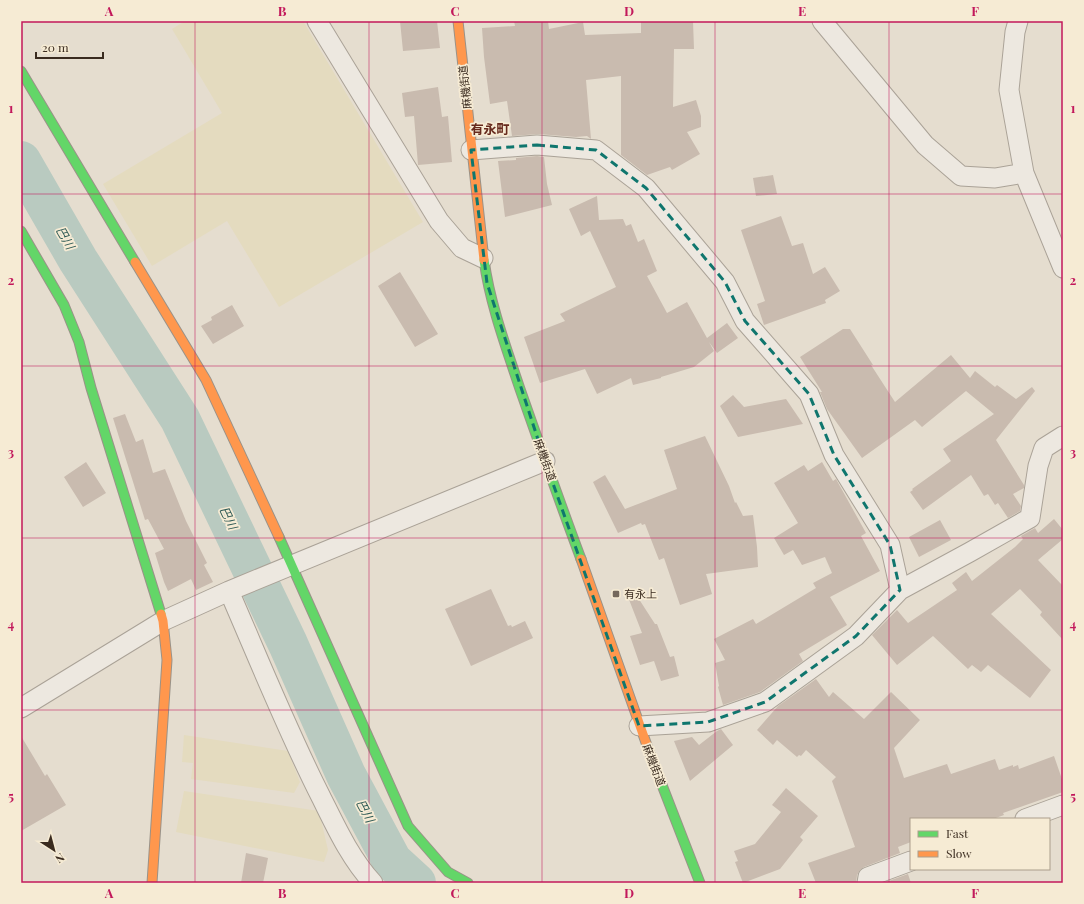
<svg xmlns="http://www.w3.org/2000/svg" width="1084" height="904" viewBox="0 0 1084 904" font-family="'Playfair Display','Noto Sans JP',serif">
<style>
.farmland{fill:#e4dbbf}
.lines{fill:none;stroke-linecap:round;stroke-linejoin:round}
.river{stroke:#b9cac0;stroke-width:40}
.building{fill:#c9bbaf}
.street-casing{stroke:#aaa297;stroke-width:21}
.fast-casing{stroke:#9a9288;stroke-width:11}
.slow-casing{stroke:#9a9288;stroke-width:11}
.street{stroke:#ede8e0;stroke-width:19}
.fast{stroke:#63d668;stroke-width:9}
.slow{stroke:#ff974d;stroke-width:9}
.marked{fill:none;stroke:#0f766e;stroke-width:3;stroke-dasharray:8 5;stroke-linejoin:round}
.grid{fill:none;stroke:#c2185b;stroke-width:1;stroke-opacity:0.55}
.poi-dot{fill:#76695d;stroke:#f6ebd4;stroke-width:1.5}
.labels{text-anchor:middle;stroke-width:3.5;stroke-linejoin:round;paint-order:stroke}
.street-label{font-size:11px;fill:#3a2b1f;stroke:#f6ebd4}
.poi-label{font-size:11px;fill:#3a2b1f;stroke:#f6ebd4;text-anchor:start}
.water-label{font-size:12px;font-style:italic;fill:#2e5a55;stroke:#f6ebd4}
.quarter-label{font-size:13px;font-weight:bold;fill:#672a1d;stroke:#f6ebd4}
.neatline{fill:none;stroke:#c2185b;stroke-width:1.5}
.grid-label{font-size:13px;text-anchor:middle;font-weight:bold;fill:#c2185b}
</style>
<rect width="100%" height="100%" fill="#e5ddcf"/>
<path class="farmland" d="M185,21H303L423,222L279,307L227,221L152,266L103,184L222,113L172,29Z
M184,735L288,751L300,782L294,793L191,779L193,763L182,762Z
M184,791L319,811L328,850L324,862L176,832Z"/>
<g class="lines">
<path class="river" d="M21,161L78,260L180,419L288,644L346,775L392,861L416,883"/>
</g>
<path class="building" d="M400,21H437L440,48L403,51Z
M514,21H548L549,29L583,22L585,35L641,33V21H693L694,49H674L673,107L696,100L701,116V127L687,132L700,154L672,170L670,167L647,175L621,155V76L586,80L591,139L587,136L576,137L538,134L512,136L507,101L490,104L484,57L482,28L515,26Z
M438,87L442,117L448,116L452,162L418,165L414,116L405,117L402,93Z
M537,156L544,157L547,184L552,205L505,217L498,161L516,160V158Z
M773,175L777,194L756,196L753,178Z
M597,196L599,220L623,219L626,226L631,224L638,242L644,239L657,271L647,276L667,313L687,302L707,338L727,323L738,338L717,353L709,342L714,351L694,367L661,377V378L633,385L631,378L597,394L585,369L540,383L524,337L565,321L560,314L616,287L590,231L581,236L569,209Z
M781,216L792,246L803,243L813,274L825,267L840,291L825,300L826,303L764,325L757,304L765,301L741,230Z
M400,272L438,334L415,347L378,286Z
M232,305L244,326L213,344L201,326L212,320L211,317Z
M843,329H850L873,365H871L895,402L951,355L970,378L975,371L995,387L997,385L1016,399L1032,387L1035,391L996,440L1024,485V488L1013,494L1021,506L1020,511L1008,518L998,503L995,505L988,494L984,496L971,475L923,510L910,492L913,490L912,489L951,461L943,449L994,414L966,391L922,427L915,420L862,458L827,409L820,392H822L800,357Z
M733,395L744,407L786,399L803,424L738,437L720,406Z
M125,414L136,442L143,439L153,473L165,469L186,521L207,563L204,565L213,582L196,590L191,579L168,591L164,582L155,553L164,549L148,519L145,520L113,418Z
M705,436L729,486L735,503L736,502L743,516L753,515L757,547L758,567L706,574L712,594L680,605L664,558L659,560L645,524L642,525L641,523L618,533L593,482L605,475L625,509L677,489L664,450Z
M86,462L106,493L83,507L64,477Z
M822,462L833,481L836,479L866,533L861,536L880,571L830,597L847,625L799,654L803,661L760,692L723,705L718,687L719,686L715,663L725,660L714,639L753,619L756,624L816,588L813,583L832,573L825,557L802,565L793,550L784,555L774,538L798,523L774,483L804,465L808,471Z
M1054,519L1063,530V539L1038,560L1063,586V640L1040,615L1042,612L1020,589L991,614L1051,670L1030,698L988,665L981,672L972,665L968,669L933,636L897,665L872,635L897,610L908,623L957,590L952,583L966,572L972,581L1015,547L1023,539L1021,536L1035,528L1038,533Z
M940,520L951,540L919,557L909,537Z
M491,589L508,626L511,625L512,627L525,621L533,638L471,666L445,609Z
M635,593L655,624H657L670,657L674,656L679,676L661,681L654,661L640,665L630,636L642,633L628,597Z
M816,679L829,697L833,692L864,719L891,692L920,720L894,748L904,778L947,764L951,774L995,759L999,770L1013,765V767L1018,765L1019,769L1054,756L1063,782V792L1003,813L1004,815L993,819H911V842L898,847L900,853L864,867L860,870L857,875L856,883H816L808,863L855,847L832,781L836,777L806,750L801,756L799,755L797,757L777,740L773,745L757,730L778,706Z
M721,729L733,745L690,781L674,741L692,737L699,745L717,731Z
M21,736L45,776L47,774L66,805L21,831Z
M786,788L818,816L800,837L803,840L780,869L743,883L735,862L738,861L734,851L755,844L781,812L772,805Z
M246,853L268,858L263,883H241Z
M908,874L911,883H883Z"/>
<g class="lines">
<defs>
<path id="street" d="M317,21L439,221L462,248L483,258
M822,21L925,145L961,176L995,178L1024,173
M1018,21L1015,32L1009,90L1024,173L1063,268
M471,150L537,145L596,150L646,188L725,282L745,321L809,394L834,455L890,545L900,590
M229,591C259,660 287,730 321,797C336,827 350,858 373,883
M21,708L163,621L229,591L545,461
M639,726L708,722L765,702L856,636L900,590L970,552L1030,518L1038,466L1044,448L1063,436
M1025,819L1063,805
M867,883L868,877L911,861"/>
<path id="fast" d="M21,71L135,262
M21,231L64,305L79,342L91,388L161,614
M484,260C490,304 506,347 520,389C540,446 560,503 581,559
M279,537L408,826L448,872L468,883
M650,754L700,883"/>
<path id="slow" d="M458,21L484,260
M135,262L206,380L279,537
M581,559L650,754
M152,883L167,660L163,621L161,614"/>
</defs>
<use href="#street" class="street-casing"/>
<use href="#fast" class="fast-casing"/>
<use href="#slow" class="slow-casing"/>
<use href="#street" class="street"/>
<use href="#fast" class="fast"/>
<use href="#slow" class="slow"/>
</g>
<path class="marked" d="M537,145L596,150L646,188L725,282L745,321L809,394L834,455L890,545L900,590L856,636L765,702L708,722L639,726L545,461L487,283L471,150Z"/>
<path class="grid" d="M195,21V883M369,21V883M542,21V883M715,21V883M889,21V883M21,194H1063M21,366H1063M21,538H1063M21,710H1063"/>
<rect class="poi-dot" x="612" y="590" width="8" height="8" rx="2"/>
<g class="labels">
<g class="street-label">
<text transform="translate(465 87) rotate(-96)" y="4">麻機街道</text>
<text transform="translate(545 460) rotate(70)" y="4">麻機街道</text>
<text transform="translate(654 765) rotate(69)" y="4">麻機街道</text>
</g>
<g class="poi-label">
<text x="624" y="598">有永上</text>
</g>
<g class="water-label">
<text transform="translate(65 238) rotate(60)" y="4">巴川</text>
<text transform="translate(228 518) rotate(64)" y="4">巴川</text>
<text transform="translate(365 811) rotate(62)" y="4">巴川</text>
</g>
<g class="quarter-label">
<text x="490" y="134">有永町</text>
</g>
</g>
<rect width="1084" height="904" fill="none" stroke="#f6ebd4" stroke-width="44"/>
<rect x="910" y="818" width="140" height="52" fill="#f6ebd4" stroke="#ab9e8c"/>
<rect x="918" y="831" width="20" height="6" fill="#63d668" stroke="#ab9e8c"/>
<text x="946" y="838" font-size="12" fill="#3a2b1f">Fast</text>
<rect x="918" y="851" width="20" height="6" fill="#ff974d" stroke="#ab9e8c"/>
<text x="946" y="858" font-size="12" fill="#3a2b1f">Slow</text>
<g transform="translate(54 850) rotate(144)" stroke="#f6ebd4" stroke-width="3" paint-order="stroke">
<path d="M0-3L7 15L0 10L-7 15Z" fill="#3a2b1f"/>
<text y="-6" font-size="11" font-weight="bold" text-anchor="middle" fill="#3a2b1f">N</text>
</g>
<path d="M36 52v6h67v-6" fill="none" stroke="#3a2b1f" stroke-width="2"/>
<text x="42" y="52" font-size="12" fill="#3a2b1f" stroke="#f6ebd4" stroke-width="3" paint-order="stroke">20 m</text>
<rect x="22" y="22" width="1040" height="860" class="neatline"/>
<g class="grid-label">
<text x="109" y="16">A</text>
<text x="282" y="16">B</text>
<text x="455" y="16">C</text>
<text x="629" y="16">D</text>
<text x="802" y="16">E</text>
<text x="975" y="16">F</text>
<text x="11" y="113">1</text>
<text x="1073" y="113">1</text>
<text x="11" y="285">2</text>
<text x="1073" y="285">2</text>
<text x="11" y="457">3</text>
<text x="1073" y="457">3</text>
<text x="11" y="629">4</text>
<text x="1073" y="629">4</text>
<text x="11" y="801">5</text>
<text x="1073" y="801">5</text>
<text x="109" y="898">A</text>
<text x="282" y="898">B</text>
<text x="455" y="898">C</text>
<text x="629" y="898">D</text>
<text x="802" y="898">E</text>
<text x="975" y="898">F</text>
</g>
</svg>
